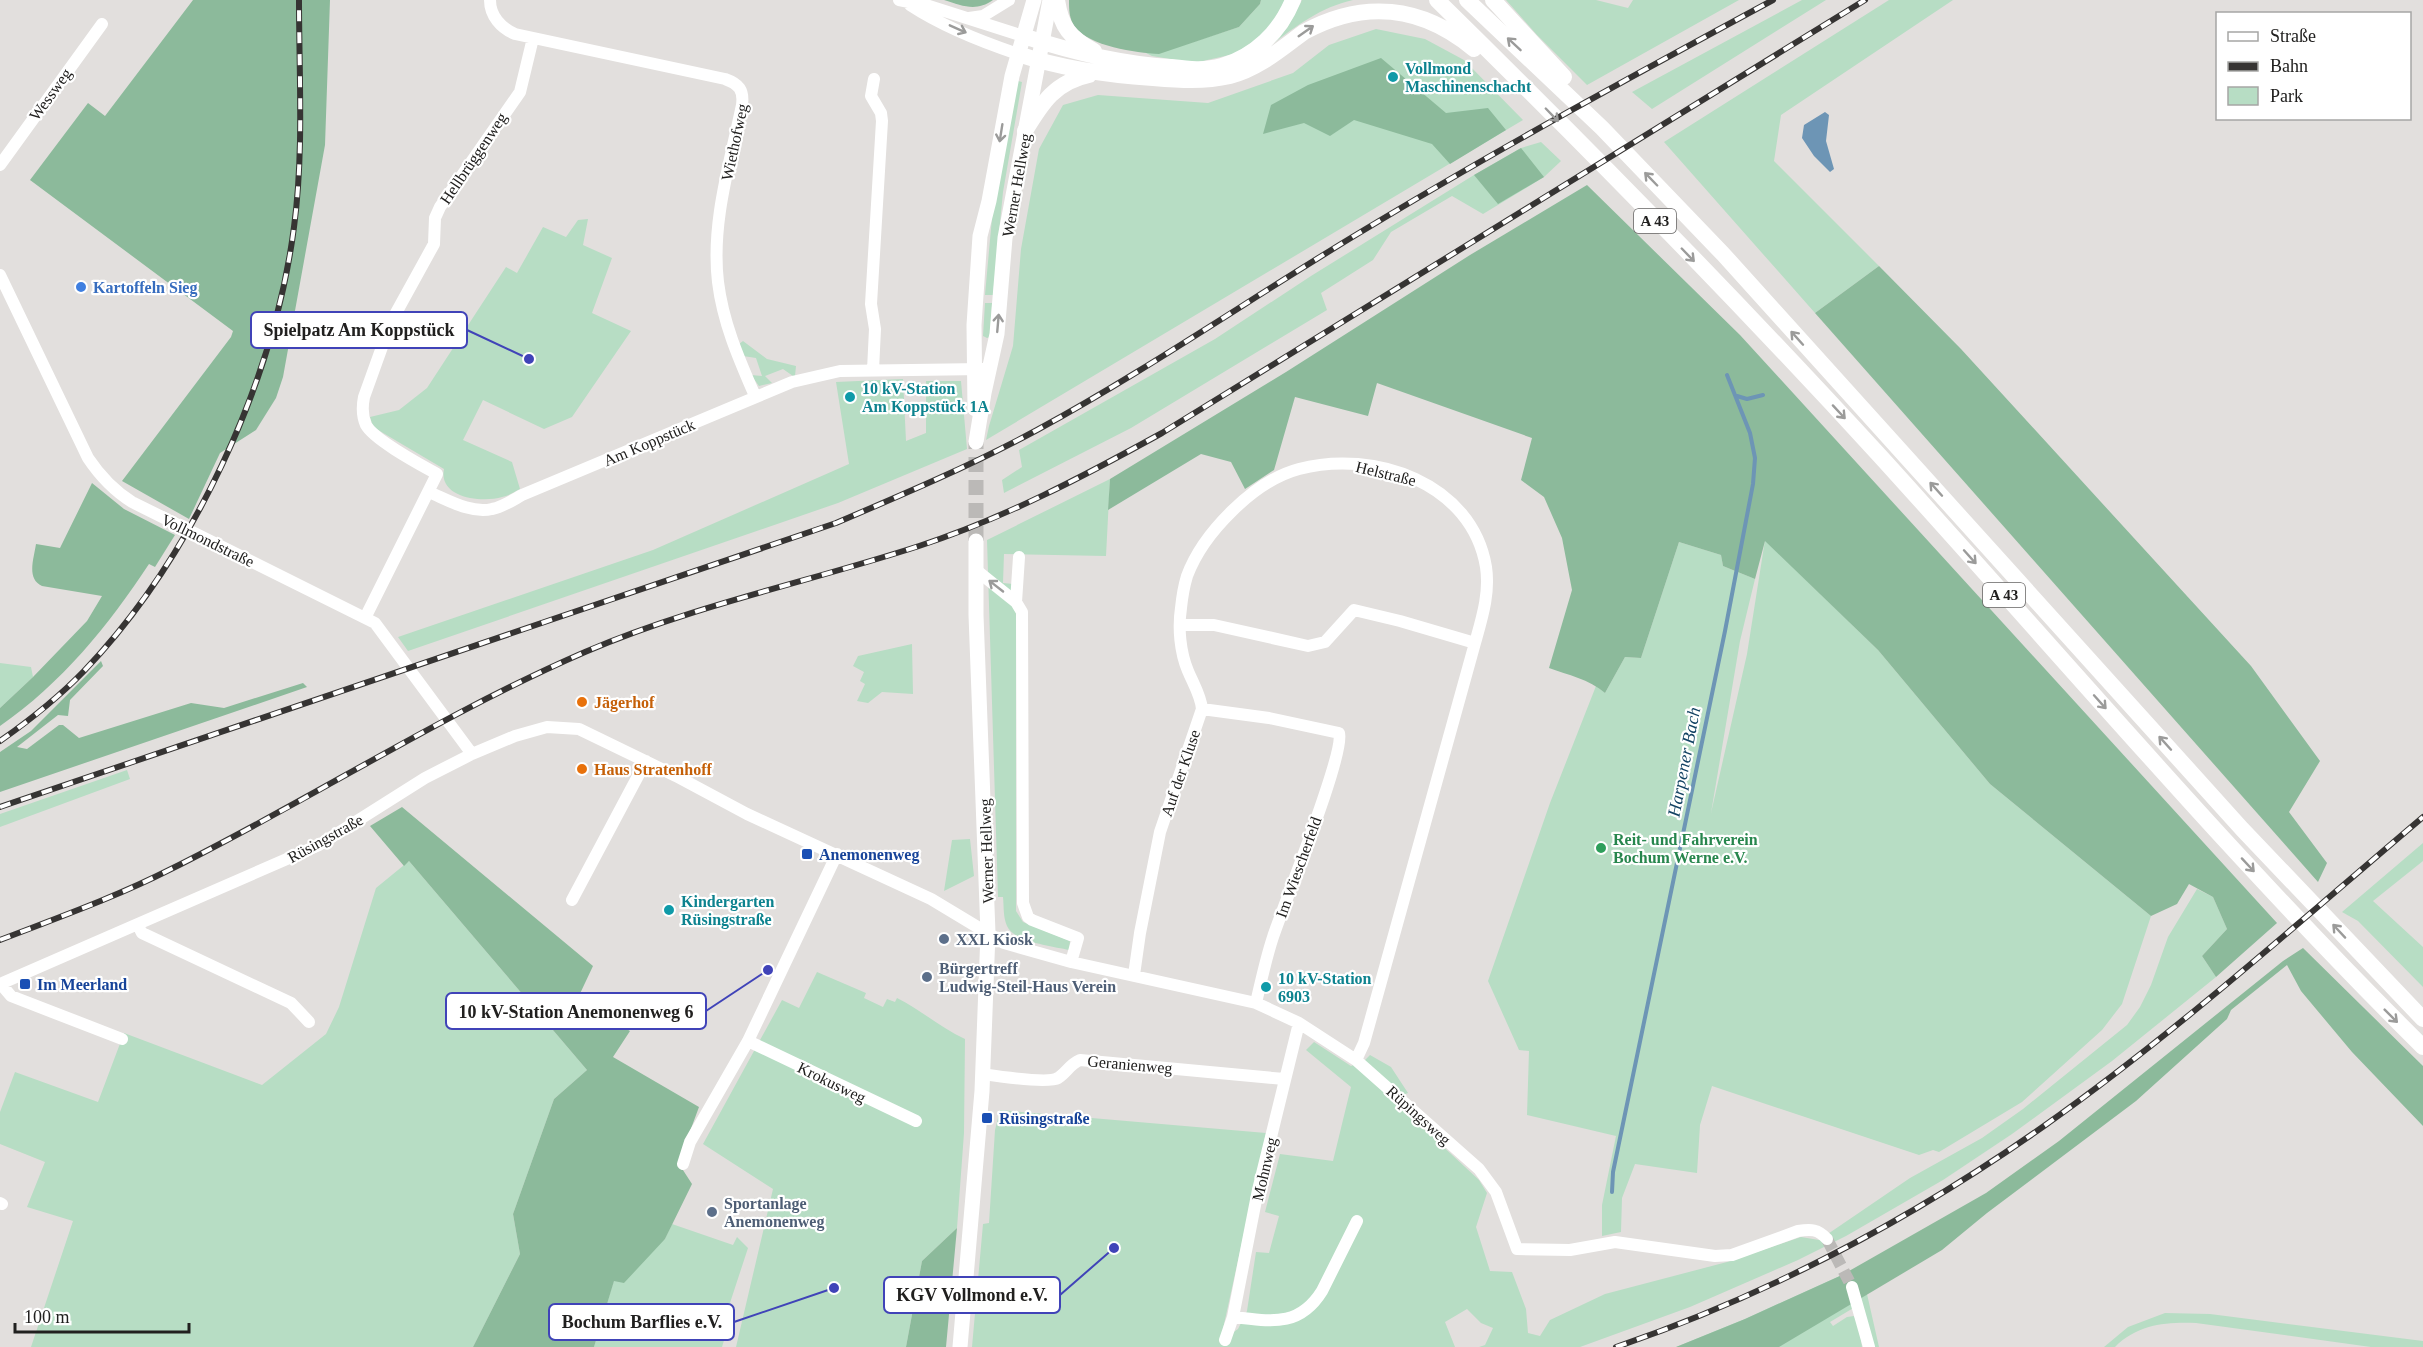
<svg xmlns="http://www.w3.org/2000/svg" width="2423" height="1347" viewBox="0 0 2423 1347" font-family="Georgia,serif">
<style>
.green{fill:#b7ddc4}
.forest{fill:#8cba9b}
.water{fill:#6d95b5}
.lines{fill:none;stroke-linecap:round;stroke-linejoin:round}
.stream{stroke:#6d95b5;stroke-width:4}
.minor-tunnel{stroke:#bbb9b7;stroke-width:12;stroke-dasharray:12 6;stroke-linecap:butt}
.major-tunnel{stroke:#bbb9b7;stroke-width:15;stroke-dasharray:15 8;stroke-linecap:butt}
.minor{stroke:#fff;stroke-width:12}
.major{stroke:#fff;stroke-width:15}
.highway{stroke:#fff;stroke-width:16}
.rail-casing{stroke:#363433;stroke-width:6}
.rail{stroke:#fff;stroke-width:4;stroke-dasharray:11;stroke-linecap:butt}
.oneway{stroke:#9b9b9a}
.culture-dot{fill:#0f9aa8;stroke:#fff;stroke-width:2}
.shop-dot{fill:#3f7fe0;stroke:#fff;stroke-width:2}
.food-dot{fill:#e8710a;stroke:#fff;stroke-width:2}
.leisure-dot{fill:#2e9e5b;stroke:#fff;stroke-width:2}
.transit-dot{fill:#1a4fb4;stroke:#fff;stroke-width:2}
.service-dot{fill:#5c6f8a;stroke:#fff;stroke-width:2}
.labels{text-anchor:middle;stroke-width:4.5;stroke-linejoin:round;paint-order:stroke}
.shield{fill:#fff;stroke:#646362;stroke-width:1.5}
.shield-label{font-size:15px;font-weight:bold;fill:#21201f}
.culture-label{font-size:16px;font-weight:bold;fill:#0d838f;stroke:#fff;text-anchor:start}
.street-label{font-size:16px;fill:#21201f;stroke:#fff}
.shop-label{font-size:16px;font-weight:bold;fill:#366cbe;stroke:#fff;text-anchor:start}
.food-label{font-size:16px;font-weight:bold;fill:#c56008;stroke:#fff;text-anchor:start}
.leisure-label{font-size:16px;font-weight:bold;fill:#27864d;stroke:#fff;text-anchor:start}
.transit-label{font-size:16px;font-weight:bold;fill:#164399;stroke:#fff;text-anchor:start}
.service-label{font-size:16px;font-weight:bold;fill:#4e5e75;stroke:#fff;text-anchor:start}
.water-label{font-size:18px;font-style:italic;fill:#124263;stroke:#fff}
.leader{fill:none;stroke:#4043b8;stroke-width:2}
.callout-dot{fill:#4043b8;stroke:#fff;stroke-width:2}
.callout{fill:#fff;stroke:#4043b8;stroke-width:2}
.callout-label{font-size:18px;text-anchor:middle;font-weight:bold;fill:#21201f}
</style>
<rect width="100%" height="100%" fill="#e2dfdd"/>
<path class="green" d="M1261,0H1285L1271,26L1253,42L1234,54L1194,63L1152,56L1146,53H1159L1239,27L1260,4Z
M1302,0H1353C1321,7 1296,26 1270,46L1287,28Z
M1506,0H1596L1628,8L1633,0H1739L1587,85L1537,35Z
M1802,0H1826L1652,109L1632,92Z
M1889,0H1953L1781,115L1774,161L1879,266L1815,313L1664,142Z
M1376,29L1425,39L1464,60L1523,120L986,440L989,426L1013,346L1021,249L1039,149L1063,105L1098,95L1208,103L1293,73L1329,45Z
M1014,80L1022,82L1003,192L993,295H985L994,196Z
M1541,142L1561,161L1544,177L1483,214L1452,196L1391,232L1373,260L1321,293L1327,310L1131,428L1004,493L1002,480L1022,467L1019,450L1215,339L1311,276L1474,175L1521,148Z
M588,219L583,245L612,258L592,313L631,331L572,417L544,429L483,400L463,440L512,462L520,489C514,492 508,496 502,497C482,503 438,498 444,469L373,427L370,417L399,410L427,388L506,267L517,273L543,227L566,237L578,220Z
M985,303H992L990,337L987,338L983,336Z
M743,341L767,359L796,366L795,376H793L783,369L765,376L772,383L759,386L751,375L762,376L756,358L743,356L739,344Z
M903,379L906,441L926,433V381H961L967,449L838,503L408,651L398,637L653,550L849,464L836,382Z
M1110,479L1106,556L1004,554L1003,583L1013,584L1016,608V911L1023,922L1070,941L1069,950C1052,946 1014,942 1007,926C1003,917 1004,907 1003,897H998L987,540Z
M1765,540L1878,650L1990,784L2151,916L2122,1004L2102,1030L2022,1102L1939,1152L1933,1150L1919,1155L1712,1086L1700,1125L1697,1173L1635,1164L1622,1198L1621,1232L1602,1236V1205L1616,1136L1527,1115L1529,1051L1519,1050L1488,981L1550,803L1596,686L1605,693L1625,657L1641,658L1679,542L1721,555L1723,566L1755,579L1740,641L1711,813L1747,654Z
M912,644L913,694L882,692L868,703L857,701L865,684L860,681L864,672L853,666L858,656Z
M0,663L31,667L33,677L0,708Z
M127,770L130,779L0,827V814Z
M970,839L974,876L944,891L952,840Z
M2423,843V861L2373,901L2423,947V987L2358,921L2342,912Z
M409,861L587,1070L554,1099L513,1214L520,1254L473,1347H31L73,1221L27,1207L45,1162L0,1144V1112L15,1072L98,1102L124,1033L262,1085L326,1034L339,1007L376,888Z
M2197,889L2213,897L2227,929L2202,956L2216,977L2112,1061L2012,1134L1943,1180L1846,1236L1798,1260L1690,1307L1580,1347H1479L1485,1345L1493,1328L1481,1323L1467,1309L1445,1322L1455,1347H972L983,1224L989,1223L995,1130L1000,1110L1266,1133L1221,1338L1223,1339L1238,1329L1247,1311L1256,1252L1269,1253L1279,1216L1265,1212L1280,1154L1333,1161L1351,1087L1306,1050L1314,1042L1351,1066L1365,1060L1370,1055L1391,1067L1408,1093L1392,1099L1479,1180L1487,1193L1476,1227L1490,1271L1512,1272L1526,1309L1528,1333L1540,1336L1550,1320L1605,1294L1727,1262L1801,1237L1819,1240L1910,1178L1982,1138L2023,1109L2127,1025L2140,1007L2151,985L2168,937Z
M817,972L866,993L864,998L883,1007L887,999L895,1002L897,998C921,1010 941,1028 965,1039L964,1133L957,1228L922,1261L906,1347H736L773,1189L703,1144L782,1000L799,1008Z
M672,1224L733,1245L737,1237L748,1248L727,1312L732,1314L722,1347H594L614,1280L665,1239Z
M1842,1275L1855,1307L1830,1322L1833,1326L1847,1317L1854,1316L1859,1326L1862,1347H1676L1745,1319Z
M1867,1294L1879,1347H1873L1859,1299Z
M2165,1313L2210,1314L2423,1341V1347H2371L2196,1323C2166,1322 2138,1324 2115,1347H2104L2128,1327Z"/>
<path class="forest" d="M193,0H330L325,145L283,377L276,398L256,430L220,453L189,519L122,481L231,337L233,331L30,180L88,103L105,116Z
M944,0H993C976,12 963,6 944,0Z
M1069,0H1261L1260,4L1239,27L1159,54C1136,53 1089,46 1075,27C1069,19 1069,9 1069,0Z
M1381,58L1446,113L1488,108L1506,130L1450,164L1432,144L1354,120L1330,136L1304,123L1263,134L1271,105L1308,85Z
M1521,148L1544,177L1498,204L1474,175Z
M1587,185L1740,335L2277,923L2216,977L2202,956L2227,929L2213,897L2189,884L2177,904L2151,916L1990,784L1878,650L1765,541L1755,579L1723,566L1721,555L1679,542L1641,658L1625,657L1605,693C1589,679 1568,675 1549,668L1572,590L1562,538L1544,497L1521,480L1532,438L1377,383L1368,416L1295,397L1274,470L1245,489L1231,462L1201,454L1108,510L1110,479L1286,372L1470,255Z
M1879,266L1961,349L2251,666L2320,761L2289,812L2327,863L2318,882L1815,313Z
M92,483L124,509L175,535L155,567L149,564C108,626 62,683 0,726V708L33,677L87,621L102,596L42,586C26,579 34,558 36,544L60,548Z
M101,661L103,666L70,700L68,716L58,715L17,747L27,749L59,725H63L79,738L191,703L224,708L303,683L307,687L0,792V752L31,731Z
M402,807L593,966L577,1000L630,1031L613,1057L699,1107L689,1134L681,1167L692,1184L665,1239L624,1283L614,1281L594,1347H473L520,1254L513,1214L554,1099L587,1070L409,861L404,866L370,826Z
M2303,948L2423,1066V1126L2352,1052L2301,991L2287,965L2231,1010L2227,1019L2136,1101L1987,1213L1942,1250L1779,1347H1676L1745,1319L1842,1275L1986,1193L2059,1141L2283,961Z
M957,1228L946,1347H906L922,1261Z"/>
<path class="water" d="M1825,112L1829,115L1826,141L1834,169L1830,172L1814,156L1802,138L1804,125Z"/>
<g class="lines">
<path class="stream" d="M1737,396L1747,399L1763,395
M1612,1192L1613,1172L1725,631L1753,484L1755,458L1750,433L1727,375"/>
<path class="minor-tunnel" d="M1827,1239L1852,1287"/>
<path class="major-tunnel" d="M976,541V442"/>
<path class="minor" d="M490,0C490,16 501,28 515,34L725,79C739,84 744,90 742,105C730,163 711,223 718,282C723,323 739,359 755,396
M899,0L929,6L1023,36
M910,5C942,26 982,42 1018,54
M969,18L983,16L1009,0
M0,165L102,24
M0,275L88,458C100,476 113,490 132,502L375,623L472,754
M873,370L875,329L871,304L882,121L881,113L871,96L874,79
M429,492C448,500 471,514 492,509C503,507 513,500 522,495L792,382L840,371L983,369
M1019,557L1016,602L1022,612L1023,903L1028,917L1032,920L1078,938L1071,962
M976,570L1016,602
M365,618L437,474C421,465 374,440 366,425C362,416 362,407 364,397L391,322L434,244L435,218L440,207L520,92L533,38
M1180,625H1214L1308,646L1325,642L1354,610L1400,621L1475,643
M1202,709C1201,696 1193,683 1188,671C1180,652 1178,628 1181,608C1182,598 1184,586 1187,576C1203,533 1254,481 1299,469C1374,449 1472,483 1486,567C1490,593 1482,618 1475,643L1364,1043L1356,1060
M572,900L646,761
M138,925L142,933L291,1003L309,1022
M1134,975L1140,933L1160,832L1202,709L1269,718L1339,733C1346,752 1283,906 1273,937C1266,958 1261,981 1256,1003
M0,984L319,845L425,778L472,754L515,736L547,727L579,729L676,776L747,814L931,899L1004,943L1071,962L1256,1003L1299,1023L1356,1060L1479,1169L1496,1192L1517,1249L1570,1250L1615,1242L1715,1256L1732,1255L1798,1231C1811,1229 1818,1229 1827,1239
M1,984L11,996L122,1039
M1299,1023L1258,1190L1233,1317C1270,1321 1299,1328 1322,1291L1357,1221
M748,1041L916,1121
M982,1074C996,1076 1048,1084 1058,1078C1067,1072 1070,1064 1080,1060L1284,1079
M683,1164L690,1142L748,1041L837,854
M0,1203L2,1204
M1852,1287L1869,1347
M1225,1340L1233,1317"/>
<path class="major" d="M975,409L974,325L980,236L989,201L1012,76L1034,0
M976,442L984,393L997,334L1005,238L1050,0
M960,1347L982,1091L988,933L976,615V541"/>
<path class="highway" d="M1057,0C1061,27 1070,38 1094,51
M1437,0C1588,148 1737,300 1880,456C2060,654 2233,859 2423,1047
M1467,0L1602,128L1723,254L2242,829L2423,1019
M1493,0L1564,77
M1023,36C1072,52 1120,64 1171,67C1188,69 1205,71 1222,66C1255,56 1280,32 1293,0
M1018,54C1063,69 1106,75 1153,78C1178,80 1204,82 1230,76C1258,69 1281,49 1304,32C1363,0 1421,5 1474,49
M1025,131C1042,103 1055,82 1089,75"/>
<defs>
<path id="rail" d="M0,741C30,720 58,698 84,671C192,558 274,382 294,227C304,152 299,75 299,0
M0,807L836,523C904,494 972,465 1037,430C1149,369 1254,296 1364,230C1498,149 1636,74 1773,0
M0,940C57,918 116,897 171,869C310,800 442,714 585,652C692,606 808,582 919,546C1005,518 1084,476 1162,433L1865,0
M1616,1347C1768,1295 1912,1219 2044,1126C2177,1032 2299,922 2423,817"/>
</defs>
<use href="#rail" class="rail-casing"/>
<use href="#rail" class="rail"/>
</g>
<defs><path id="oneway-shaft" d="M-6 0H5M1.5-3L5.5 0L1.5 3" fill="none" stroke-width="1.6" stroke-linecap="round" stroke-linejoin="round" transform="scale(1.5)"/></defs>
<g class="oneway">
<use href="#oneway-shaft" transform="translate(958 29) rotate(24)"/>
<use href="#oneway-shaft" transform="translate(1306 31) rotate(-35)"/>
<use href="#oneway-shaft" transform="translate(1514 44) rotate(-137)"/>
<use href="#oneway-shaft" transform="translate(1552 115) rotate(46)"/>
<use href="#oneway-shaft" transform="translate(1001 133) rotate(99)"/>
<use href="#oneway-shaft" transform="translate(1651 179) rotate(-134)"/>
<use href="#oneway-shaft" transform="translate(1688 255) rotate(46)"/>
<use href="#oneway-shaft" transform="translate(998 323) rotate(-85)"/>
<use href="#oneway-shaft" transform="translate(1797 338) rotate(-132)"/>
<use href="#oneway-shaft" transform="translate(1839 412) rotate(47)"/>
<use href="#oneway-shaft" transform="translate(1936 489) rotate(-132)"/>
<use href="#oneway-shaft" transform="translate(1970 557) rotate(48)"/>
<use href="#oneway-shaft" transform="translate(996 586) rotate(-142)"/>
<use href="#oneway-shaft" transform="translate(2100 702) rotate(48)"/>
<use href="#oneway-shaft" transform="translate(2165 743) rotate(-132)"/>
<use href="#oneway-shaft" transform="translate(2248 865) rotate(47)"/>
<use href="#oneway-shaft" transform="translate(2339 931) rotate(-133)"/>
<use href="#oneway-shaft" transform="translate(2391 1016) rotate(45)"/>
</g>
<g class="culture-dot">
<circle cx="1393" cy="77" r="6"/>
<circle cx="850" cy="397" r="6"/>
<circle cx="669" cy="910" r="6"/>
<circle cx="1266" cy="987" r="6"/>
</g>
<circle class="shop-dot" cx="81" cy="287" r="6"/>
<g class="food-dot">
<circle cx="582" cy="702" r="6"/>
<circle cx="582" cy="769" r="6"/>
</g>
<circle class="leisure-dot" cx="1601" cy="848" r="6"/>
<g class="transit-dot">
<rect x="801" y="848" width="12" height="12" rx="3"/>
<rect x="19" y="978" width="12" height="12" rx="3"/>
<rect x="981" y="1112" width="12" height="12" rx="3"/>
</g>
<g class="service-dot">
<circle cx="944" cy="939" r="6"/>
<circle cx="927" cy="977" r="6"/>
<circle cx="712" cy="1212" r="6"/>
</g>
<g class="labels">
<g class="shield">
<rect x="1634" y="209" width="42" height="24" rx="4.5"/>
<rect x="1983" y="583" width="42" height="24" rx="4.5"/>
</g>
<g class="shield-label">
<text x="1655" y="226">A 43</text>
<text x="2004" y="600">A 43</text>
</g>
<g class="culture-label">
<text x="1405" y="74">Vollmond<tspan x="1405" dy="18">Maschinenschacht</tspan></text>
<text x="862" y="394">10 kV-Station<tspan x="862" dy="18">Am Koppstück 1A</tspan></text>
<text x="681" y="907">Kindergarten<tspan x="681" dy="18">Rüsingstraße</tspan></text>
<text x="1278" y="984">10 kV-Station<tspan x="1278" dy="18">6903</tspan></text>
</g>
<g class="street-label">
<text transform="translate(50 94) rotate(-54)" y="6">Wessweg</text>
<text transform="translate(734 142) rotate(-78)" y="6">Wiethofweg</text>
<text transform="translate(473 158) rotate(-56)" y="6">Hellbrüggenweg</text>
<text transform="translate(1016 185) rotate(-80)" y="6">Werner Hellweg</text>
<text transform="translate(649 442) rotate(-23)" y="6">Am Koppstück</text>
<text transform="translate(1386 473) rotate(14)" y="6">Helstraße</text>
<text transform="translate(208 540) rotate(26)" y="6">Vollmondstraße</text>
<text transform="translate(1180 773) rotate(-71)" y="6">Auf der Kluse</text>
<text transform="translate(325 838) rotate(-29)" y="6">Rüsingstraße</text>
<text transform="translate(986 851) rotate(-92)" y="6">Werner Hellweg</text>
<text transform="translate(1298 867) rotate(-70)" y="6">Im Wiescherfeld</text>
<text transform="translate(1130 1064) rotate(5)" y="6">Geranienweg</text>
<text transform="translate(832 1082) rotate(26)" y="6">Krokusweg</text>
<text transform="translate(1419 1115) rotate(42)" y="6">Rüpingsweg</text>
<text transform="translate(1264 1169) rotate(-77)" y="6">Mohnweg</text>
</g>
<g class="shop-label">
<text x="93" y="293">Kartoffeln Sieg</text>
</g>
<g class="food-label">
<text x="594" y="708">Jägerhof</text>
<text x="594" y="775">Haus Stratenhoff</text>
</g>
<g class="leisure-label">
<text x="1613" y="845">Reit- und Fahrverein<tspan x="1613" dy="18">Bochum Werne e.V.</tspan></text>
</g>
<g class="transit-label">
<text x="819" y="860">Anemonenweg</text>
<text x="37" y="990">Im Meerland</text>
<text x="999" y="1124">Rüsingstraße</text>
</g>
<g class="service-label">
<text x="956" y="945">XXL Kiosk</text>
<text x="939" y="974">Bürgertreff<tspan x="939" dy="18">Ludwig-Steil-Haus Verein</tspan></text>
<text x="724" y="1209">Sportanlage<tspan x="724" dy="18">Anemonenweg</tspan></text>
</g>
<g class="water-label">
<text transform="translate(1684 762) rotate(-79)" y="6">Harpener Bach</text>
</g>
</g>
<path class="leader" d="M529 359L467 330M768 970L706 1011M1114 1248L1060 1295M834 1288L734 1322"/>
<g class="callout-dot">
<circle cx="529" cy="359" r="6"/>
<circle cx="768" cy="970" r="6"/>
<circle cx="1114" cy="1248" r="6"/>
<circle cx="834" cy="1288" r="6"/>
</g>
<g class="callout">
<rect x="251" y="312" width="216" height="36" rx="6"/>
<rect x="446" y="993" width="260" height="36" rx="6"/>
<rect x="884" y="1277" width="176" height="36" rx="6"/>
<rect x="549" y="1304" width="185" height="36" rx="6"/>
</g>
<g class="callout-label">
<text x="359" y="336">Spielpatz Am Koppstück</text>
<text x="576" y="1018">10 kV-Station Anemonenweg 6</text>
<text x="972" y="1301">KGV Vollmond e.V.</text>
<text x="642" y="1328">Bochum Barflies e.V.</text>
</g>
<rect x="2216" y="12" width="195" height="108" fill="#ffffff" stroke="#a6a6a5" stroke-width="1.5"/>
<rect x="2228" y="32" width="30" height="9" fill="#ffffff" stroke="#a6a6a5" stroke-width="1.5"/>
<text x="2270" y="42" font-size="18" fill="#21201f">Straße</text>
<rect x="2228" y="62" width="30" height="9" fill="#363433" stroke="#a6a6a5" stroke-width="1.5"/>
<text x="2270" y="72" font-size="18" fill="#21201f">Bahn</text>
<rect x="2228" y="87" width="30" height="18" fill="#b7ddc4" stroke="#a6a6a5" stroke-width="1.5"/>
<text x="2270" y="102" font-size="18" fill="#21201f">Park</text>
<path d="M15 1323v9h174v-9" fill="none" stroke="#21201f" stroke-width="3"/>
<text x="24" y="1323" font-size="18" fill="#21201f" stroke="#ffffff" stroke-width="4.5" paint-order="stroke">100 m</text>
</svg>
